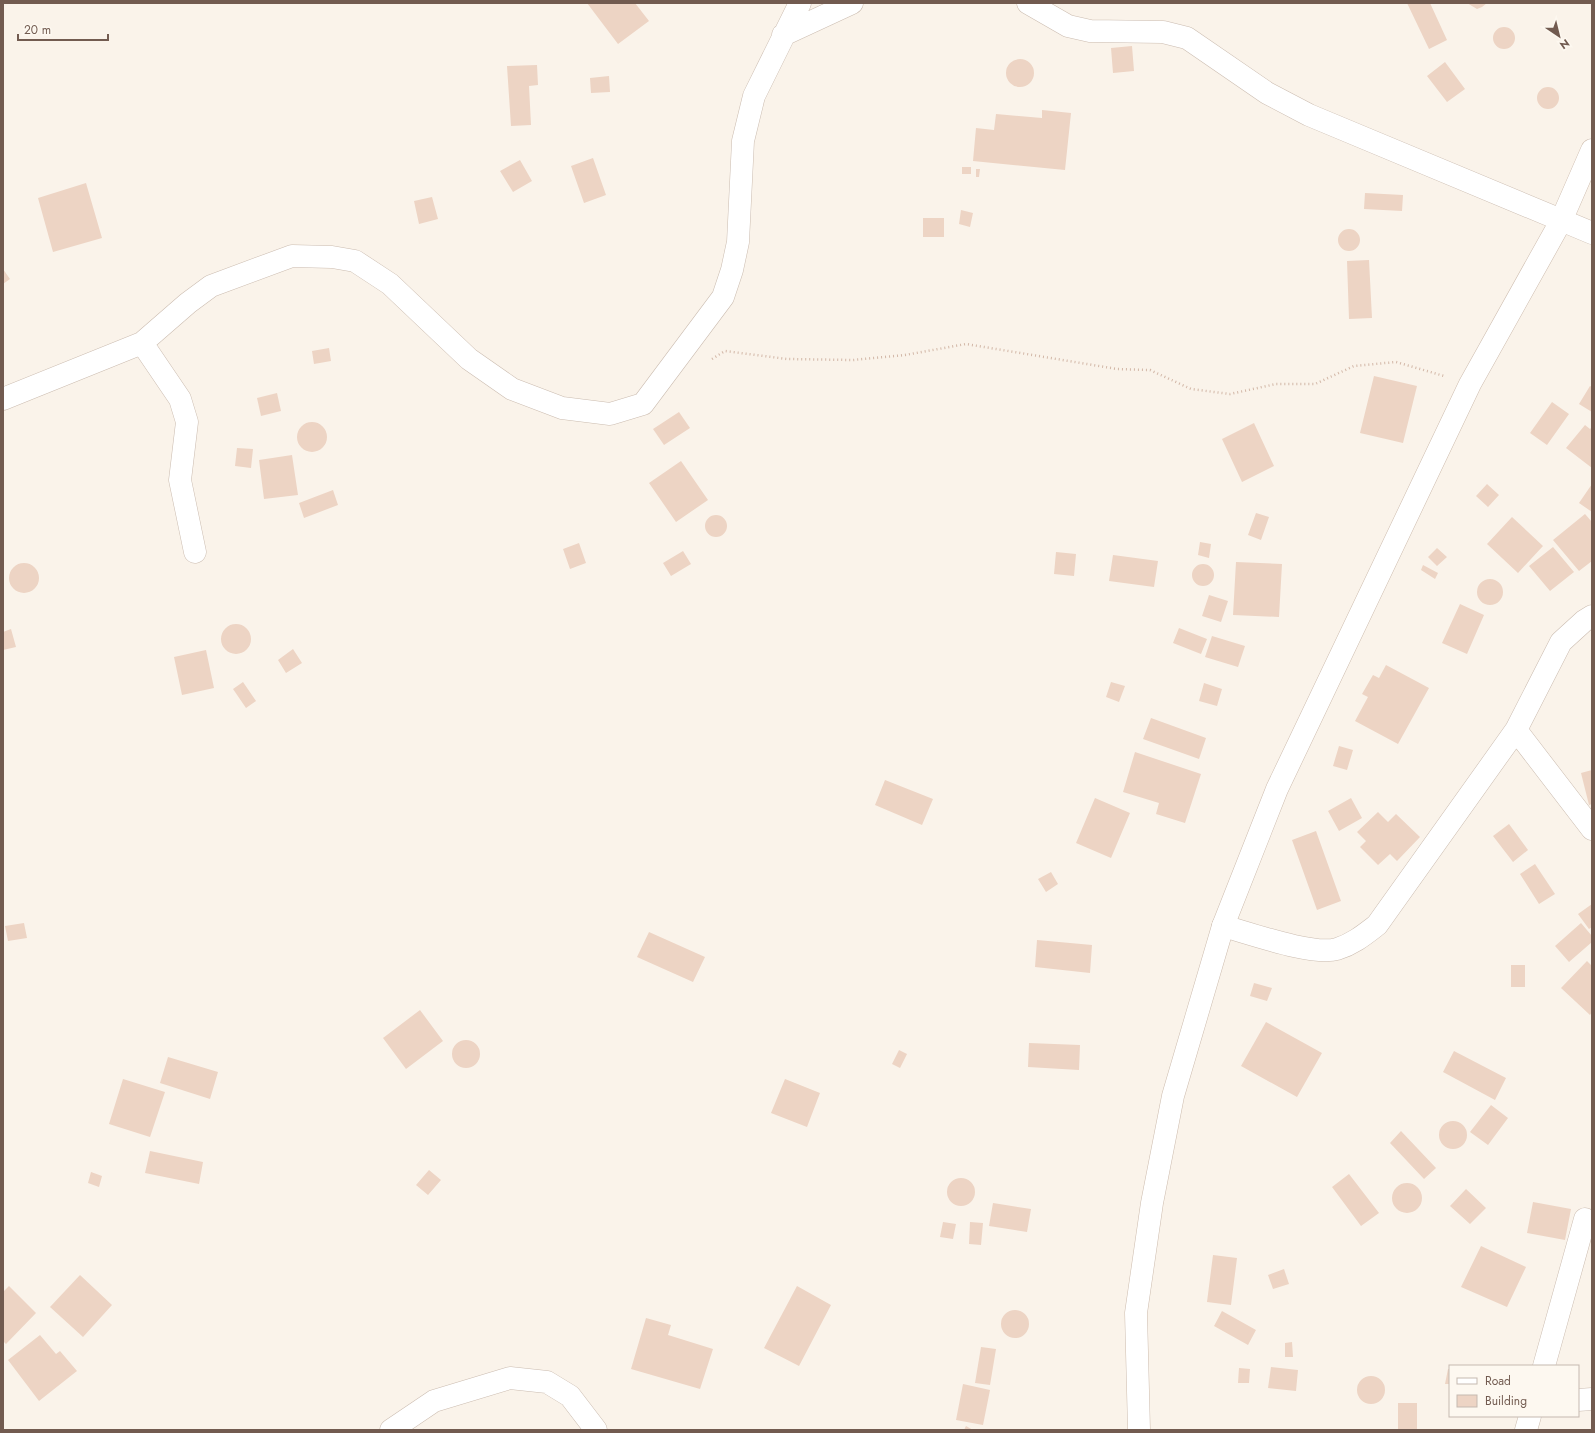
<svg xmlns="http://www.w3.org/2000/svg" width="1595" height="1433" viewBox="0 0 1595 1433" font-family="Jost,sans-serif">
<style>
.building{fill:#edd4c4}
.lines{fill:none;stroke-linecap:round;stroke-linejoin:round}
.street-casing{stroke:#cbbcb0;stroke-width:23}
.secondary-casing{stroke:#cdbcae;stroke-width:23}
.path{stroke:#d2b7a7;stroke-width:2.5;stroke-dasharray:1 3;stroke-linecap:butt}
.street{stroke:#fff;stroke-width:22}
.secondary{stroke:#fff;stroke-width:22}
</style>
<rect width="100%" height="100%" fill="#faf3ea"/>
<path class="building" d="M587,3H635L649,21L618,44Z
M1407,3H1430L1447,40L1429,49Z
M1467,3H1487L1482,7L1477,9Z
M1493 38a11 11 0 1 1 22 0a11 11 0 1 1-22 0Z
M1132,46L1134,71L1113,73L1111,48Z
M1006 73a14 14 0 1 1 28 0a14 14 0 1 1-28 0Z
M1445,62L1465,89L1447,102L1427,76Z
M537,65L538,85L529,86L531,125L511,126L507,66Z
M609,76L610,92L591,93L590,78Z
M1537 98a11 11 0 1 1 22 0a11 11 0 1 1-22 0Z
M1042,110L1071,113L1065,170L973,161L976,128L994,130L996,114L1042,118Z
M593,158L606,195L584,203L571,166Z
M520,160L532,181L513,192L500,171Z
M962,167H971V174H962Z
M976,169H980L979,177H976Z
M86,183L102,238L53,252L38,198Z
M1365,193L1403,195L1402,211L1364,209Z
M432,197L438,219L419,224L414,201Z
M961,210L973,213L970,227L959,224Z
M923,218H944V237H923Z
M1338 240a11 11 0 1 1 22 0a11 11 0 1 1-22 0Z
M1369,260L1372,318L1349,319L1347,261Z
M3,269L10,279L3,284Z
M329,348L331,361L314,364L312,351Z
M1374,376L1417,386L1403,443L1360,433Z
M1590,386L1592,387V412L1579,404Z
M277,393L281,411L261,416L257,398Z
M1552,402L1569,414L1547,445L1530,433Z
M679,412L690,428L664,445L653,429Z
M297 437a15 15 0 1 1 30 0a15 15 0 1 1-30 0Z
M1254,423L1274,466L1242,482L1222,439Z
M1585,425L1590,429L1592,427V468L1566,448Z
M237,448L253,449L251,468L235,466Z
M292,455L298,495L264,499L259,460Z
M681,461L708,500L676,522L649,483Z
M1487,484L1499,495L1488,507L1476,496Z
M1592,484V512L1579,503Z
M333,490L338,505L304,518L299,503Z
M1256,513L1269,517L1261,540L1248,535Z
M1585,514L1592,522V561L1579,571L1553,540Z
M705 526a11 11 0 1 1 22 0a11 11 0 1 1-22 0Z
M1512,517L1543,546L1518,573L1487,544Z
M1200,542L1211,544L1209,558L1198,555Z
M579,543L586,563L570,569L563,549Z
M1553,547L1574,572L1550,591L1529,566Z
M1437,548L1447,557L1437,566L1428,557Z
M683,551L691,564L671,576L663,563Z
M1056,552L1076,554L1074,576L1054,574Z
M1113,555L1158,561L1154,587L1109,581Z
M1236,562L1282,564L1279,617L1233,615Z
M9 578a15 15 0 1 1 30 0a15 15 0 1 1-30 0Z
M1192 575a11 11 0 1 1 22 0a11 11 0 1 1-22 0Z
M1423,565L1438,573L1435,579L1421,570Z
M1477 592a13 13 0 1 1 26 0a13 13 0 1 1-26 0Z
M1209,595L1228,601L1221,622L1202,616Z
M1460,604L1484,615L1467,654L1442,643Z
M221 639a15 15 0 1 1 30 0a15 15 0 1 1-30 0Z
M1179,628L1207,639L1201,654L1173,643Z
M11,629L16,647L3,650V632Z
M1212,636L1245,646L1238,667L1205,657Z
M293,649L302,663L286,673L278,660Z
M206,650L214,688L182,695L174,657Z
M1386,665L1429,688L1398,744L1355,721L1368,697L1362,694L1373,675L1379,678Z
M243,682L256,701L246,708L233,689Z
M1111,682L1125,686L1119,702L1106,697Z
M1204,683L1222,689L1217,706L1199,701Z
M1151,718L1206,738L1199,759L1143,739Z
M1339,746L1353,750L1347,770L1333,766Z
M1135,752L1201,774L1185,823L1156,814L1159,803L1123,792Z
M1592,770V804L1589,805L1581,773Z
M885,780L933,799L922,825L875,805Z
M1095,798L1130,813L1111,858L1076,843Z
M1351,798L1362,818L1339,831L1328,811Z
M1378,812L1388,822L1396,814L1420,837L1397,861L1390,854L1378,865L1360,847L1366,841L1357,832Z
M1509,824L1528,850L1513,862L1493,836Z
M1316,831L1341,901L1317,910L1292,840Z
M1535,864L1555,894L1539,904L1520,874Z
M1051,872L1058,884L1046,892L1038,879Z
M1592,904V927L1589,929L1578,914Z
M24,923L27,938L8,941L5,926Z
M1581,923L1592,936V942L1569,962L1555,946Z
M649,932L705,957L693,982L637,957Z
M1037,940L1092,945L1090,973L1035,967Z
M1587,961L1592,966V1012L1590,1015L1561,988Z
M1511,965H1525V987H1511Z
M1254,983L1272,988L1267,1001L1250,996Z
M420,1010L443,1041L406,1069L383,1038Z
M1266,1022L1322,1053L1297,1097L1241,1066Z
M452 1054a14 14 0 1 1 28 0a14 14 0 1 1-28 0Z
M1029,1043L1080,1045L1079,1070L1028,1067Z
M899,1050L907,1054L900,1068L892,1064Z
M1454,1051L1506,1078L1495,1100L1443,1072Z
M168,1057L218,1072L210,1099L160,1083Z
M123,1079L165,1092L150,1137L109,1124Z
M785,1079L820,1093L807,1127L771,1113Z
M1491,1105L1508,1118L1488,1145L1470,1132Z
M1439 1135a14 14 0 1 1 28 0a14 14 0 1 1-28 0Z
M1401,1131L1436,1168L1424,1179L1390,1143Z
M150,1151L203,1162L199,1184L145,1173Z
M429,1170L441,1180L428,1195L416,1185Z
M91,1172L102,1176L99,1187L88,1183Z
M1349,1174L1379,1213L1361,1226L1332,1187Z
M947 1192a14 14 0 1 1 28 0a14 14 0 1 1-28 0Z
M1392 1198a15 15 0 1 1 30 0a15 15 0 1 1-30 0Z
M1466,1189L1486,1208L1470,1224L1450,1206Z
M1533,1202L1571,1209L1565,1240L1527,1233Z
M993,1203L1031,1209L1027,1232L989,1226Z
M943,1222L956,1224L953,1239L940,1237Z
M970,1222L983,1223L981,1245L969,1244Z
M1481,1246L1526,1267L1507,1307L1461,1287Z
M1213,1255L1237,1258L1231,1305L1207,1302Z
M1284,1269L1289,1284L1273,1289L1268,1275Z
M80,1275L112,1305L83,1337L50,1307Z
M9,1286L36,1313L6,1344L3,1341V1292Z
M797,1286L831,1305L799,1366L764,1348Z
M1001 1324a14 14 0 1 1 28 0a14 14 0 1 1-28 0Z
M1222,1311L1256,1330L1248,1345L1214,1326Z
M646,1318L671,1325L668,1335L713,1349L700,1389L631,1369Z
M40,1335L56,1354L60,1351L77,1371L39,1401L8,1360Z
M1292,1342L1293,1357H1285V1343Z
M981,1347L996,1349L990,1385L975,1383Z
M1271,1367L1298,1370L1296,1391L1268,1388Z
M1239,1368L1250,1369L1249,1383H1238Z
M1448,1369H1450V1384H1445Z
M1357 1390a14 14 0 1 1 28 0a14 14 0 1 1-28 0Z
M963,1384L990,1390L983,1425L956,1420Z
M1398,1403H1417V1430H1398Z
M966,1426L973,1430H964Z"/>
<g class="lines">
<defs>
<path id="street" d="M1028,3L1068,26L1090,31L1163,32L1187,38L1267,93L1309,115L1592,233
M783,35L852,3
M142,343L180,399L187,422L180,480L195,552
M3,399L142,343L188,303L211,286L292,256L332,257L355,261L390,284L469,359L512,389L562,408L610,414L643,404L723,297L732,270L738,242L743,141L754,96L800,3
M1516,730L1592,829
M1223,926C1249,933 1313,956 1337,949C1353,944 1364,935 1377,925L1516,730L1561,642L1584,621L1592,616
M1544,1366L1585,1219
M1578,1400L1592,1399
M391,1430L434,1401L510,1378L547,1382L570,1396L596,1430
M1526,1430L1530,1416"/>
<path id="secondary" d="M1139,1430L1136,1313L1152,1203L1173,1096L1223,926L1277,789L1470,384L1561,221L1592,150"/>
</defs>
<use href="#street" class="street-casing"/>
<use href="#secondary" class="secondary-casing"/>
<path class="path" d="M712,359L725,351L787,359L853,360L905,355L966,344L1117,369L1150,370L1191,389L1230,394L1276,384H1315L1354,366L1396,362L1444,376"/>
<use href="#street" class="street"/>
<use href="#secondary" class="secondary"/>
</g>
<rect width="1595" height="1433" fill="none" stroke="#725b50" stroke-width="8"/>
<rect x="1449" y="1365" width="130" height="52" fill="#fdf8f0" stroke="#c5b9b0"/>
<rect x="1457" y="1378" width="20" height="6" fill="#ffffff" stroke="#c5b9b0"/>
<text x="1485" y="1385" font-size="12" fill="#725b50">Road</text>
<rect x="1457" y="1395" width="20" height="12" fill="#edd4c4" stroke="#c5b9b0"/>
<text x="1485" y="1405" font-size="12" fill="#725b50">Building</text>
<g transform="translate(1559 36) rotate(145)" stroke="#fdf8f0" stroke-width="3" paint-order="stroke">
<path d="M0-3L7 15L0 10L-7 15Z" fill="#725b50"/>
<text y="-6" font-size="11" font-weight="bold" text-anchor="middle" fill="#725b50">N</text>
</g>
<path d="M18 34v6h90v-6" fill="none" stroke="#725b50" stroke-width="2"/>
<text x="24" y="34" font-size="12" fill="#725b50" stroke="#fdf8f0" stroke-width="3" paint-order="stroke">20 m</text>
</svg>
